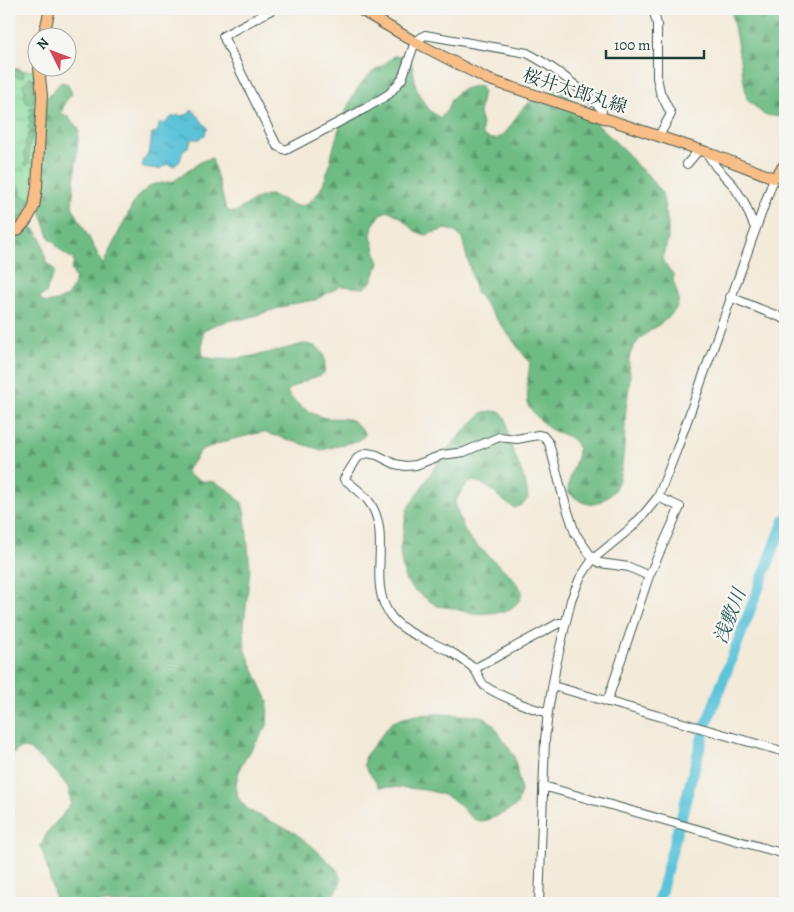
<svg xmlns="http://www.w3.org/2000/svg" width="794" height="912" viewBox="0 0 794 912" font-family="Alegreya,'Noto Serif JP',serif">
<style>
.grass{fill:url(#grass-tufts);stroke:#548c68}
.forest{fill:url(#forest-firs);stroke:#467c5c}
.water{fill:url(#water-ripples);stroke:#3e8086}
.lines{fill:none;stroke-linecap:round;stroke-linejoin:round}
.river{stroke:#5cc3d9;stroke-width:11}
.minor-casing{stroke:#3f574d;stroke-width:10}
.major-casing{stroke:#3f574d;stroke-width:12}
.minor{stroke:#fff;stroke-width:8}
.major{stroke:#f7be88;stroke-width:10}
.labels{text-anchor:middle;stroke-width:4.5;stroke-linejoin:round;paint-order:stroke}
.street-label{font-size:18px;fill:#1f3d34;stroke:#f6f6f2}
.water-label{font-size:19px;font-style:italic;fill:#2e5e5d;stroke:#f6f6f2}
</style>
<defs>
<pattern id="grass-tufts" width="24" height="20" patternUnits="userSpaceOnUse" patternTransform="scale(1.25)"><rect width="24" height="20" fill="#89dc9d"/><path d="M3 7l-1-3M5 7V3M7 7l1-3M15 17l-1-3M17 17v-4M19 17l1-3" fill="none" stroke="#6fb481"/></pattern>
<pattern id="forest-firs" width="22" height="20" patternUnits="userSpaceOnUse" patternTransform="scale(1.25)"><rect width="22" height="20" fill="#6ebc84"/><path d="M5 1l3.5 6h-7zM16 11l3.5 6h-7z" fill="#5a9a6d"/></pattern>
<pattern id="water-ripples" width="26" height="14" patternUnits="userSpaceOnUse" patternTransform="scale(1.25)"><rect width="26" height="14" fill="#5cc3d9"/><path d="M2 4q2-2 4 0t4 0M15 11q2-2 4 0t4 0" fill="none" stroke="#4ba0b1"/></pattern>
</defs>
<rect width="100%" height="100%" fill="#f6f6f2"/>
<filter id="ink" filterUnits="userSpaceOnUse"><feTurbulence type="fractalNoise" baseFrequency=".02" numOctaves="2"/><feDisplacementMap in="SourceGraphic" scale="10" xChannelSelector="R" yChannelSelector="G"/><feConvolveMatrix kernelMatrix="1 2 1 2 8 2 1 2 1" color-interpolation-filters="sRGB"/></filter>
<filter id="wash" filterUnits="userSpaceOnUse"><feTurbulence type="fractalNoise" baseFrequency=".0096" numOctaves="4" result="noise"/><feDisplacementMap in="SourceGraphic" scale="20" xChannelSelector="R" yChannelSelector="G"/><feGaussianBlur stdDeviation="1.12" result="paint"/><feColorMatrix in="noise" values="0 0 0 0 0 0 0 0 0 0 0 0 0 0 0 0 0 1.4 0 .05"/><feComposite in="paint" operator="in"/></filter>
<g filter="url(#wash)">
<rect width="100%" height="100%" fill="#f3ead9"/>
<path class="grass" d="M9,70L37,71L38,101L32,198C27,213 23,221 9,230Z"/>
<path class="forest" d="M731,9H785V115L782,117L764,115L747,99Z
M394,56H406C415,65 413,74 416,86C420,99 428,111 440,118C446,113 448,108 450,102C456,89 468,87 480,86L483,90L479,114L482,124V135C505,151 513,115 527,104C536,97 548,94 559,90L568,96L629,155L637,166L647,174L662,193L668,224V240L662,258L664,263L673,274C672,285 680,293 678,303C673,325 634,330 629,359C628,364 630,370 630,375C630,386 627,398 626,409C624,433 626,467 615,489C613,493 608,496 604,499C591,510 579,501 568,492C567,477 579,460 578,449C576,435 556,434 547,427C540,421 534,413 528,406L527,385L530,363L476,292L462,238L454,231L446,229L426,235L415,231L399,216L389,211L382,213L373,225L371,236L379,263L371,282L364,288L341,286L315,300L292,304L244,319C235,318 210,325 203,331L202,350L203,356C226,366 279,350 304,344C323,345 327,356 324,373C312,380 296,382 287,392C295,405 313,416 327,418C335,419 343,417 351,420C357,423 361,429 366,434L360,440L322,450L263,432L229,440L201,450L186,472L190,476L202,481L214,482L229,490L242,503L245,515L250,569L244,626L245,650L268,701L267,726L240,767L236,784L238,798L248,810L295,833L312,846L337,870L341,880L337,891L322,903H55L54,894L41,846L48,831L61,817L71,803L68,787L57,773L29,749L20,748L12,755L9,761V237L20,235L30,226C43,233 44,250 46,263L51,266L55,271C53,279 47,283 47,292L39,298L46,303C68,299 67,299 76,279L71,269L74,263L73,259L62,252L49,237L37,201L47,97L61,82L68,84L72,94L65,102L61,114L66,115L79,129L72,206L103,264L136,198L151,185L174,181L202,161L212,158L226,209L231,212H236C245,206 259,195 270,195C282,196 293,211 306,204C325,194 329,165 334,146C340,124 349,98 364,80C372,71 385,65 394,56Z
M18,68L24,72L23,77L10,76L9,78V69Z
M29,77H32L34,94L35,96L33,102L30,104L26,103L24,93L27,92L24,90L23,84L28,80Z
M32,106C36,113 37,123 33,131L34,134C28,144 28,152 30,163L27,166L24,164L26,161L24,152L26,151L25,148L27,146L25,143L30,132L28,126L32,123L28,119L32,113L30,111V108Z
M17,184L21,187V195L29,198V204L24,207L20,206L23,209H26L15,228L9,227V215L13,212L12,205L16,201L14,197L18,190L14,189L13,186Z
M491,411L501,412C508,420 507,424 508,434C512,456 527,476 528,498L523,504L515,508C499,501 489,482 471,481L463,489L455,502C459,516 462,530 472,541L512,577L522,591L520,600L513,607L505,612L472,614L453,608L437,606L414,590L405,579L402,566L400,549L407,510L447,449L482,413Z
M438,714L482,716L492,723L514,756L521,791L517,805C512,809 489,821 482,821C470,822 462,805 452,799C429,787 404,788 379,787L364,765L366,755L391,723L400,719L416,715Z"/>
<path class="water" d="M192,109L208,129L206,130L205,135L202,136L199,139H192L188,147L183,150L180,161L174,166L167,164L159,169L142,167L143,160C152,153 150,143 152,133H156L159,127L158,125L161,122L164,124L173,116L175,117L178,115L181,116L189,114Z"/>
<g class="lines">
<path class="river" d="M706,725L785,519
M680,822L703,735
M658,903L678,828"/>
</g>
</g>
<g filter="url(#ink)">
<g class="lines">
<defs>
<path id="minor" d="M273,9L223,36L277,146L286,150L366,108L389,94L402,79L415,42L425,35L527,53C554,67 580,88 602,109L601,116
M653,9L657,24V77L660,92L671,114L659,136
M706,152L716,167L733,185L744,202L755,228
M687,164L699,150
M730,297L785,319
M474,669L559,623H565
M553,686L785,752
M607,702L649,576L680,507L658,497
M548,712C535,711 496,694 485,686C480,682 479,675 475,670C470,664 460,658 454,654C432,640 402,635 388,612C367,577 394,532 367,499C360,491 352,485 344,479L358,457L367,453L377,455L395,464L406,466L416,465L442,455L464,452L499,437L517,439L538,435L543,436L549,443L563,496L575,533L593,559L600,563L629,567L649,576
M543,786L785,854
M539,903L545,740L548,712L556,665L571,600L580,578L593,559L631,528L645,513L658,497L677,449L774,178"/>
<path id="major" d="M359,9L415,42L487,79L706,152L774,178L785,164
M43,38L50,9
M9,234L18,230L27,220L34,207L37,187L42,95L39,68"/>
</defs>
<use href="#minor" class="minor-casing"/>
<use href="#major" class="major-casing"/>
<use href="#minor" class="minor"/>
<use href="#major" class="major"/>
</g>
</g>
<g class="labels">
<g class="street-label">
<text transform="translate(575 91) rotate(18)" y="6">桜井太郎丸線</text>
</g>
<g class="water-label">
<text transform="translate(729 616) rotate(-69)" y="7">浅敷川</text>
</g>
</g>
<rect width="794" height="912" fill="none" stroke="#f6f6f2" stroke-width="30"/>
<g transform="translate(52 52) rotate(312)"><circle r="24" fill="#f6f6f2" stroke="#a0aca6"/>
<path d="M0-4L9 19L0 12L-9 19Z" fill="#d1495b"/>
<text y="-8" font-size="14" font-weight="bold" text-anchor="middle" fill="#1f3d34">N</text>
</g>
<path d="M606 50v8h98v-8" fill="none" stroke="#1f3d34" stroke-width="2.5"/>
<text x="614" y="50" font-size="15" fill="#1f3d34" stroke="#f6f6f2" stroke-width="4" paint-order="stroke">100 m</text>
</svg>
